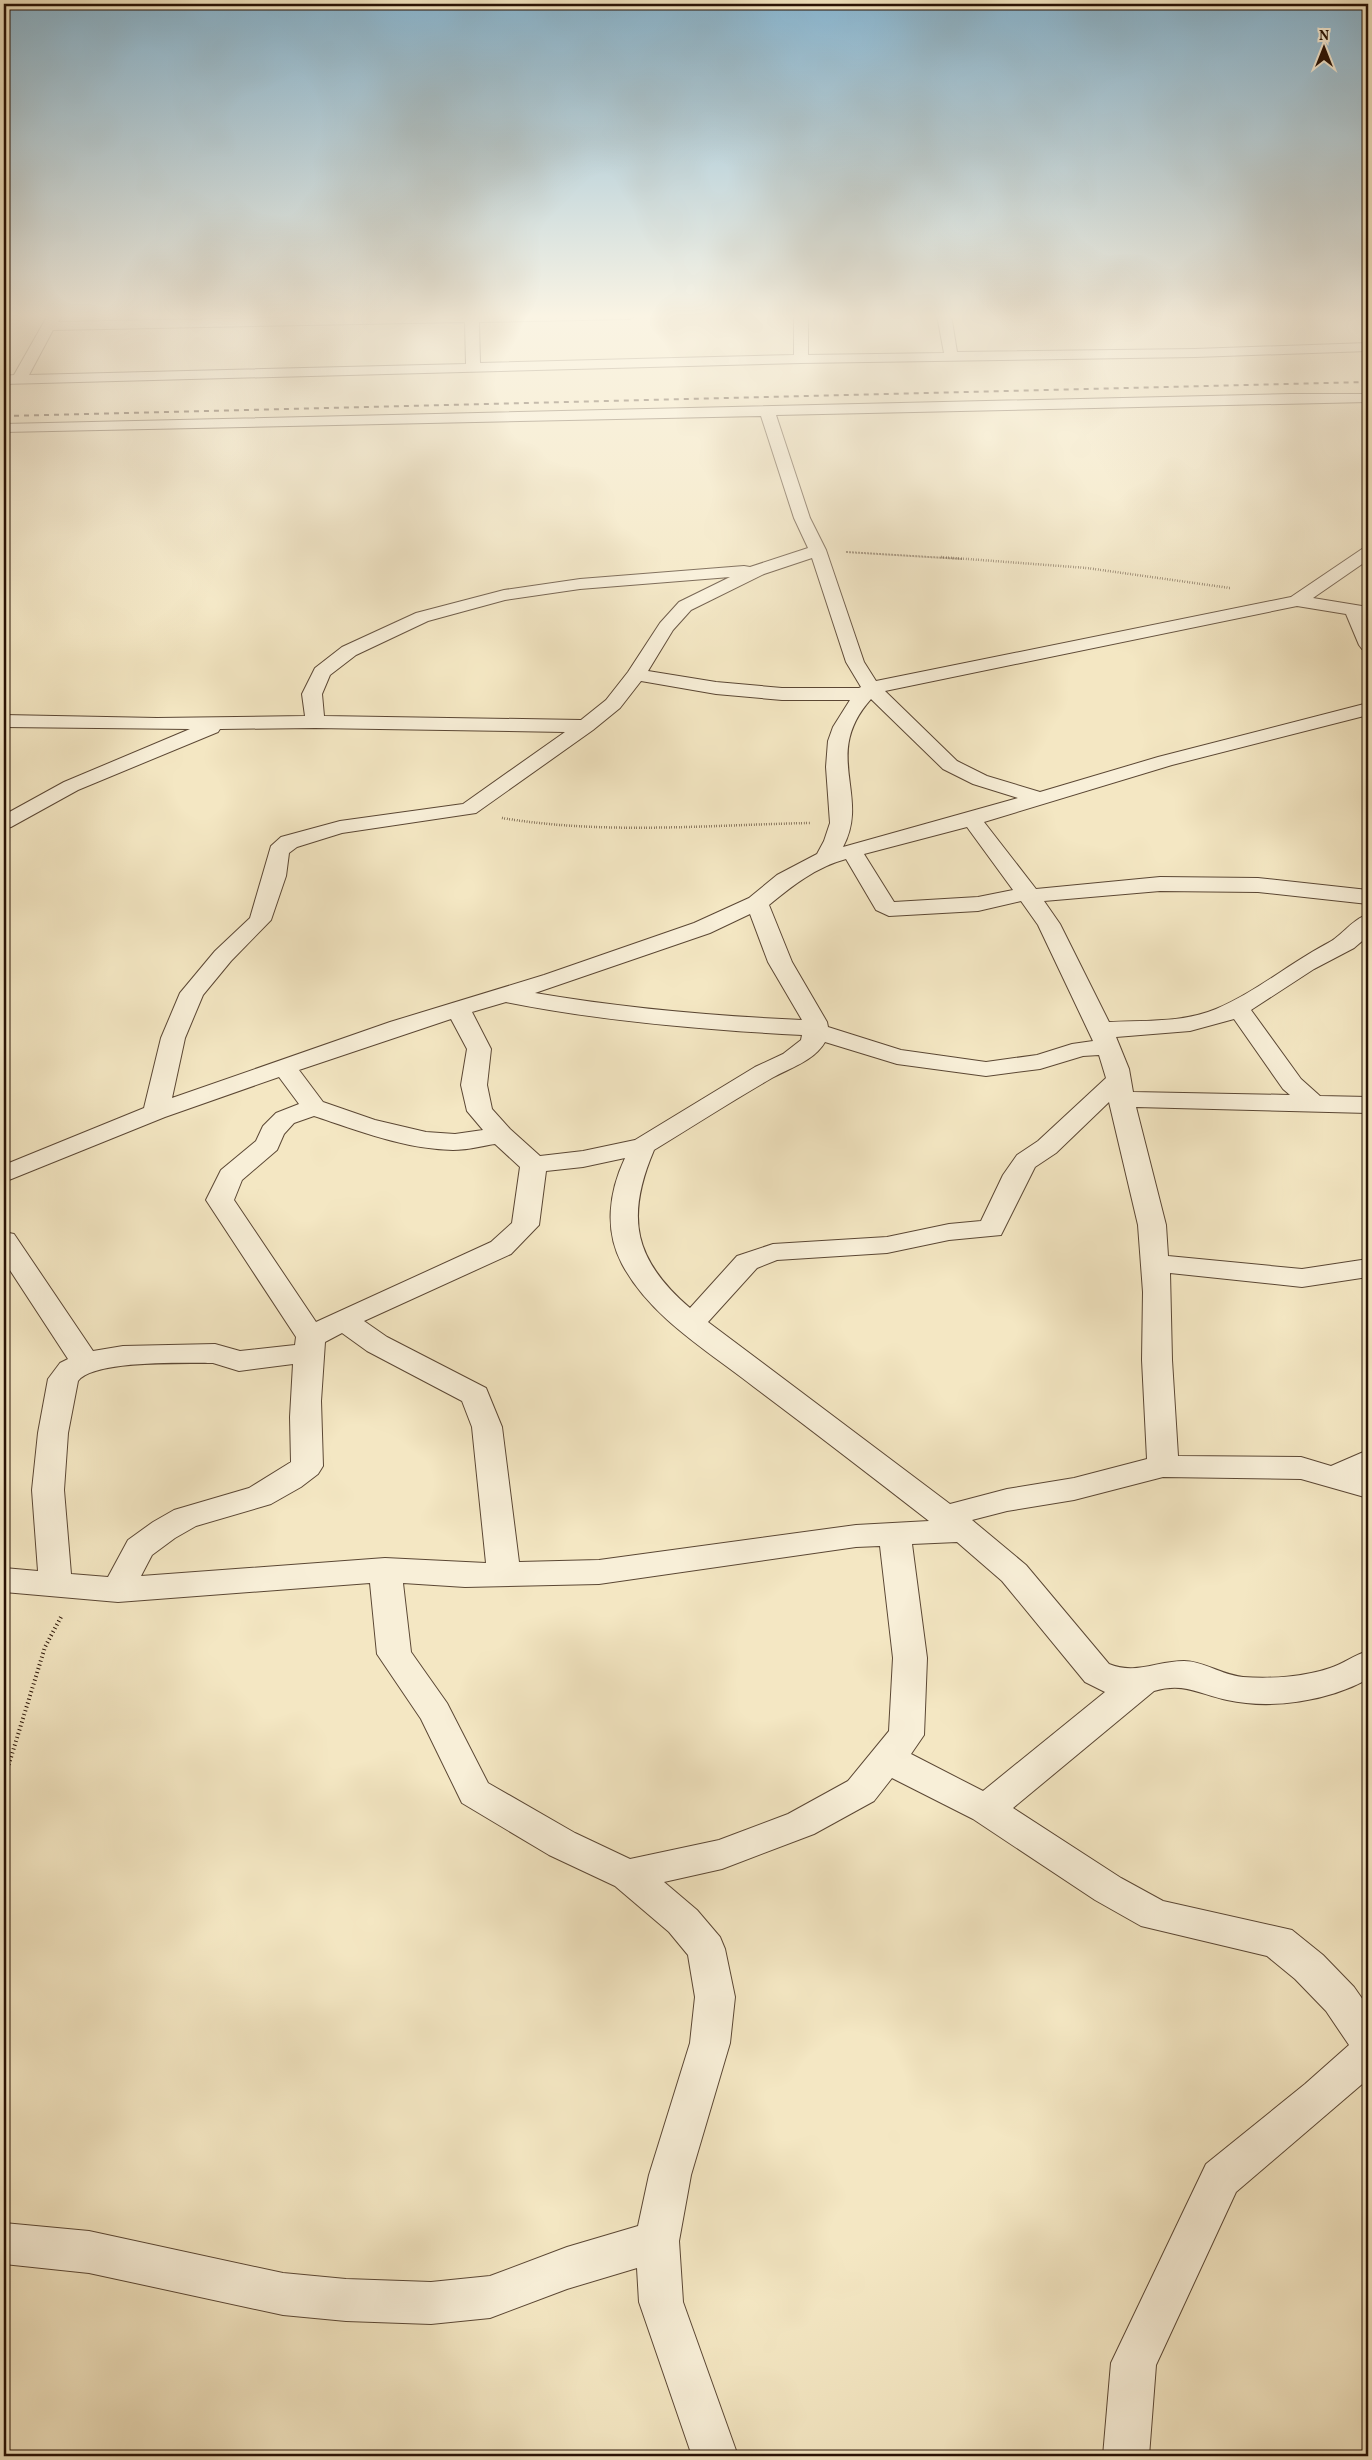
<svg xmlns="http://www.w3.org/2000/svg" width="1372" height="2460" viewBox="0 0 1372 2460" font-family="Vollkorn,serif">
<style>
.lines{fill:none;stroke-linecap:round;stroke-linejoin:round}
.street-casing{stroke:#5b4734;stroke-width:2}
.path-far2{stroke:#281205;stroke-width:2;stroke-dasharray:0.5 1;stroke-linecap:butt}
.path-far1{stroke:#281205;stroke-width:2.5;stroke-dasharray:0.5 2;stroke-linecap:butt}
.path{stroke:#281205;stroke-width:4;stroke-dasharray:1 3;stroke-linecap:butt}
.street{fill:#f8efd8;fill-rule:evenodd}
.rail{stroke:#281205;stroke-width:2;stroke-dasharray:5 5;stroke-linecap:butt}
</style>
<rect width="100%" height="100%" fill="#f4e7c3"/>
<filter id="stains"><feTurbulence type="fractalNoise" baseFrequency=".004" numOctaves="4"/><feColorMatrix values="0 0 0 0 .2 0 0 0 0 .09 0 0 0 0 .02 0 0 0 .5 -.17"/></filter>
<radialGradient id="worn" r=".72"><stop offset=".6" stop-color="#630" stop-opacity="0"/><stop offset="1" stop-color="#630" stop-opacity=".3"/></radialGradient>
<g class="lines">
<defs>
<path id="street" d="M48,315H62L58,322L426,315H637L630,319L479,322L480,363L794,355V315H808V355L944,353L937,315H951L957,352L1195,349L1368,343V351L1195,357L801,363L4,384V376L14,375ZM465,322L466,364L29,375L53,330Z
M1291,394H1368V402L776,415L810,518L826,550L864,662L876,681L1291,597L1362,549L1368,548V560L1313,598L1368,607V617H1365L1368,624V650L1362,649L1359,645L1346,614L1297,606L885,691L957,761L987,776L1040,792L1158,757L1368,703V715L1172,765L984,822L1036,889L1160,877L1258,878L1368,890V904L1258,892L1160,891L1044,901L1060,924L1109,1022C1144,1020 1183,1023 1216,1009C1256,992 1290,963 1328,943C1342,936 1353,918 1368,915V936L1354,948L1314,969L1251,1010L1301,1079L1320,1096L1368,1097V1113L1136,1107L1166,1225L1168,1256L1302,1269L1368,1259V1277L1302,1287L1170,1273L1172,1360L1178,1456L1301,1457L1331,1466L1368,1450V1474L1365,1475L1368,1476V1498L1301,1479L1163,1477L1074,1500L1007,1511L972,1520L1026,1565L1109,1664C1135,1675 1157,1661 1184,1661C1203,1661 1222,1675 1243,1677C1270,1679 1304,1677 1330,1668C1343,1664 1354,1655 1368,1651V1679C1328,1701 1272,1710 1227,1700C1199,1694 1184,1682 1154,1691L1013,1808L1121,1878L1163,1901L1292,1930L1323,1955L1354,1987L1368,2007V2079L1236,2192L1156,2365L1149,2456H1103L1111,2363L1206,2164L1305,2084L1349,2045L1326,2011L1295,1979L1267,1956L1141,1926L1095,1900L973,1819L892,1778L874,1801L814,1834L722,1869L664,1882L697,1910L720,1937L725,1949L735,1997L730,2043L691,2175L679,2241L683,2302L738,2456H692L639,2302L637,2268L567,2289L490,2318L431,2324L346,2321L283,2315L89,2273L4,2264V2223L89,2231L283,2273L346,2279L431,2282L490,2276L567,2247L638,2226L649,2175L690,2043L695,1997L688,1955L669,1932L615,1886L549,1855L462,1803L421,1719L377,1654L370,1583L118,1602L4,1592V1568L38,1571L32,1490L38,1433L48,1379L60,1363L68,1359L4,1261V1232L14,1234L93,1351L123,1346L215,1344L240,1351L295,1345L296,1337L206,1200L221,1170L256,1141L263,1126L276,1113L299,1104L279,1077L165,1117L4,1182V1165L144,1108L161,1038L180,993L215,951L250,918L271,846L281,837L340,821L463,804L565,732L315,728L220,729L218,732L78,790L11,827L4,829V815L64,782L190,729L4,727V715L157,718L305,716L302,694L315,668L342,647L416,613L504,590L580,579L744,566L750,567L808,548L794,518L761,416L4,432V424ZM812,558L846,662L861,687L859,688H782L716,682L648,671L673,630L691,610L764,574ZM730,577L679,602L660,623L628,672L606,700L581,720L324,716L322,694L330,675L356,655L428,621L505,600L580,589ZM641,681L716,694L782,700H850L833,727L828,741L826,767L830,823L824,841L817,854L777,875L749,898L694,923L544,975L390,1022L172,1098L185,1038L203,995L231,961L271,920L286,876L289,853L297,847L342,833L476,813L593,730L620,708ZM871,699L943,769L973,784L1018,798L843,847C871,795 821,755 871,699ZM967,827L1013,890L978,897L894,902L864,854ZM846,859L876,910L889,916L978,911L1021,901L1038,925L1093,1041L1072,1044L1037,1055L986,1062L901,1050L828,1027L827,1022L792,962L769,905C792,886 816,867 846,859ZM750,914L768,962L802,1020C713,1016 623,1008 535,993L710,933ZM506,1002C600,1021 706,1030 802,1035L801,1040L783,1054L755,1067L635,1140L583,1151L540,1156L510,1129L492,1109L487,1085L491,1049L472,1012ZM451,1019L467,1049L461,1085L467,1111L483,1130L455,1134L426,1132L375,1120L323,1102L299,1070ZM1234,1019L1283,1089L1290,1095L1133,1092L1129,1069L1116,1037L1190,1031ZM825,1042L897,1064L986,1076L1040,1069L1083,1056L1099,1055L1106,1078L1038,1141L1017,1155L1003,1175L981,1221L949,1224L887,1237L773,1244L737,1256L690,1308C634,1260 625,1218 654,1150C693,1126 732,1101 772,1078C790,1068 814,1061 825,1042ZM1109,1102L1138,1225L1143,1292L1142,1360L1147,1459L1074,1478L1007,1489L950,1504L708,1322L757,1268L777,1260L887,1253L949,1240L1001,1235L1035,1167L1056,1153ZM314,1116C359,1131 405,1149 453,1150C467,1150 482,1146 495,1144L520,1167L512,1223L491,1242L316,1322L234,1200L242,1180L277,1150L284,1134L294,1123ZM625,1158C609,1192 604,1230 622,1264C650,1317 708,1351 754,1387C813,1431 871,1476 929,1521L856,1525L599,1560L519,1562L502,1427L486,1388L387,1337L364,1321L511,1254L539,1225L546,1171L583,1167ZM342,1333L367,1351L462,1401L472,1427L486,1563L385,1558L141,1576L152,1555L175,1538L196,1526L271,1504L301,1487L318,1474L323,1466L321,1401L325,1342ZM213,1363L239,1371L293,1364L290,1417L291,1462L249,1488L174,1510L153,1522L128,1540L108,1577L71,1574L64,1490L68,1433L78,1381C93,1360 186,1363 213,1363ZM957,1542L1002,1581L1085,1682L1105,1692L983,1791L911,1754L924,1735L927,1658L912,1544ZM880,1546L893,1658L889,1731L848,1781L788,1814L719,1840L630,1859L575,1833L488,1783L447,1703L411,1652L403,1583L465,1587L599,1584L856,1547Z"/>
</defs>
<use href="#street" class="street-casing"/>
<path class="path-far2" d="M846,552L962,559"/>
<path class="path-far1" d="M941,557L1087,568L1230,588
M502,818C605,835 707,825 810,823"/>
<path class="path" d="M4,1780L45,1647L61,1617"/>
<use href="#street" class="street"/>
<path class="rail" d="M4,416L1368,382"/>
</g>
<linearGradient id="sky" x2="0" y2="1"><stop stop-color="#89b8d4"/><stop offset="0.48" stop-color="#faf4e4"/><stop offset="1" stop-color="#faf4e4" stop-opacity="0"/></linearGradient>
<rect width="1372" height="659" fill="url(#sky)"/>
<rect width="1372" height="2460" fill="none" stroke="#f4e7c3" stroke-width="20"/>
<rect x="5" y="5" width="1362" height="2450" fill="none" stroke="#281205" stroke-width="2.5"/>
<rect x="10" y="10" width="1352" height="2440" fill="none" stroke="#281205"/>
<g transform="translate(1324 48)" stroke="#f8efd8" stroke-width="4" paint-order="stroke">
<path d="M0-4L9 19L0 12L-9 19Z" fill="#281205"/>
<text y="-8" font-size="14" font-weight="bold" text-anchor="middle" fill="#281205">N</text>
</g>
<rect width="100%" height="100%" filter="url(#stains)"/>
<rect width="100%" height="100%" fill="url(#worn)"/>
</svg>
